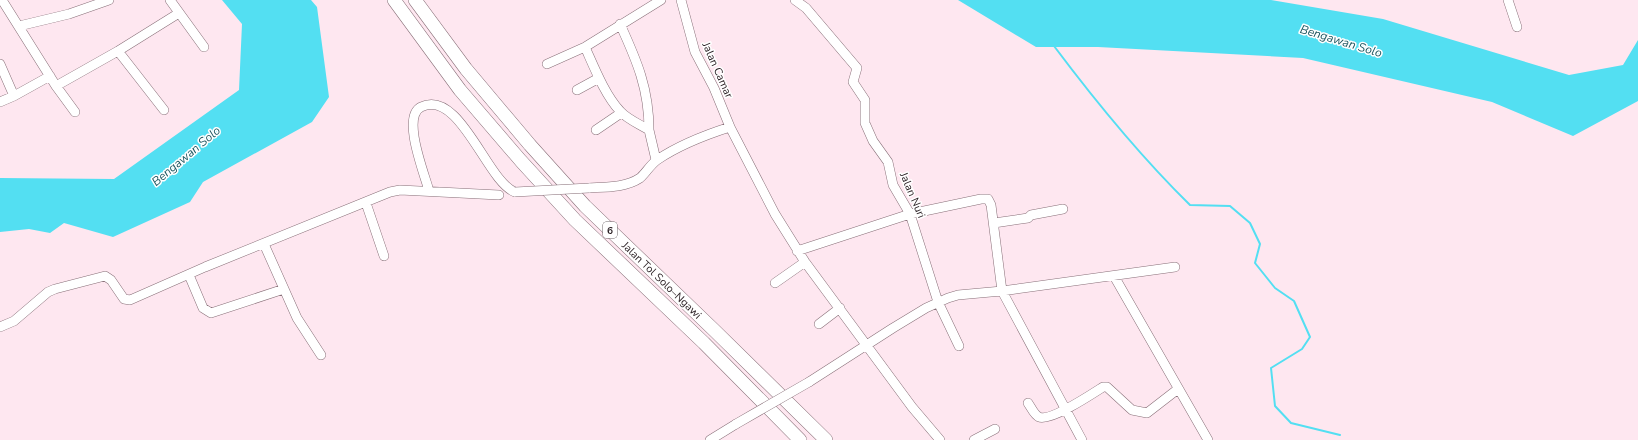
<svg xmlns="http://www.w3.org/2000/svg" width="1638" height="440" viewBox="0 0 1638 440" font-family="'Nunito Sans',sans-serif">
<style>
.water{fill:#53dff2}
.lines{fill:none;stroke-linecap:round;stroke-linejoin:round}
.stream{stroke:#53dff2;stroke-width:2}
.minor-casing{stroke:#886f78;stroke-width:10}
.highway-casing{stroke:#886f78;stroke-width:14}
.minor{stroke:#fff;stroke-width:9}
.highway{stroke:#fff;stroke-width:13}
.minor-bridge-casing{stroke:#886f78;stroke-width:10;stroke-linecap:butt}
.minor-bridge{stroke:#fff;stroke-width:9}
.labels{text-anchor:middle;stroke-width:3;stroke-linejoin:round;paint-order:stroke}
.shield{fill:#fff;stroke:#6b6467;stroke-width:1}
.shield-label{font-size:10px;font-weight:bold;fill:#2c2226}
.street-label{font-size:11px;fill:#2c2226;stroke:#fff}
.water-label{font-size:12px;font-style:italic;fill:#1d5760;stroke:#fff}
</style>
<rect width="100%" height="100%" fill="#fee7f0"/>
<path class="water" d="M222,0H311L317,7L329,97L312,122L203,182L190,202L113,237L64,223L50,233L29,229L0,232V178L114,179L239,90L242,24Z
M958,0H1271L1383,19L1569,75L1623,65L1638,40V101L1573,136L1492,102L1303,58L1098,47H1036Z"/>
<g class="lines">
<path class="stream" d="M1054,46C1096,102 1140,156 1190,205L1230,206L1250,223L1260,244L1255,263L1275,288L1294,301L1310,337L1302,349L1271,368L1275,406L1291,423L1340,435"/>
<defs>
<path id="minor" d="M2,0L56,86L75,112
M170,0L204,47
M681,0L695,52L714,88L730,127L775,214L805,262L912,407L940,440
M795,0L806,8L857,68L853,82L865,100V123L873,141L888,162L893,185L910,214L938,302L959,346
M1508,0L1517,27
M620,24C637,61 649,89 649,130
M19,26L69,14L109,0
M585,47C594,67 605,95 620,111C627,119 639,124 649,130L656,160
M118,51L164,110
M0,64L14,96
M547,64L585,47L661,0
M56,86L118,51L179,13
M577,90L599,78
M0,102L14,96L50,76
M596,130L621,113
M589,188C605,187 625,188 640,178C646,173 650,165 657,160C679,145 705,135 730,127
M429,191C425,175 401,117 421,107C460,88 487,182 515,192
M366,203L384,256
M994,223L1028,218L1031,215L1063,209
M264,244L297,318L321,355
M797,251L910,214L981,199H988L991,205L1002,291L1082,440
M189,275L203,308L211,313L284,289
M1114,276L1208,440
M775,283L805,262
M819,324L840,308
M0,327L14,321L48,292L55,289L105,276L111,280L124,299L130,300L205,267L390,192L400,190L499,195
M809,382L893,328L926,308L948,298L958,295L1002,291L1175,267
M1028,403C1031,407 1034,415 1039,417C1050,422 1092,394 1103,387H1107L1132,410L1147,413L1178,389
M710,440L736,424
M974,440L995,429"/>
<path id="highway" d="M394,0L460,90L521,161L575,220L704,343L800,440
M415,0L466,69L530,145L585,206L715,331L826,440"/>
</defs>
<use href="#minor" class="minor-casing"/>
<use href="#highway" class="highway-casing"/>
<use href="#minor" class="minor"/>
<use href="#highway" class="highway"/>
<defs>
<path id="minor-bridge" d="M515,192L589,188
M736,424L809,382"/>
</defs>
<use href="#minor-bridge" class="minor-bridge-casing"/>
<use href="#minor-bridge" class="minor-bridge"/>
</g>
<g class="labels">
<rect class="shield" x="603" y="222" width="14" height="16" rx="3"/>
<g class="shield-label">
<text x="610" y="234">6</text>
</g>
<g class="street-label">
<text transform="translate(718 70) rotate(66)" y="4">Jalan Camar</text>
<text transform="translate(913 195) rotate(67)" y="4">Jalan Nuri</text>
<text transform="translate(662 280) rotate(44)" y="4">Jalan Tol Solo–Ngawi</text>
</g>
<g class="water-label">
<text transform="translate(1341 41) rotate(17)" y="4">Bengawan Solo</text>
<text transform="translate(186 156) rotate(-40)" y="4">Bengawan Solo</text>
</g>
</g>
</svg>
